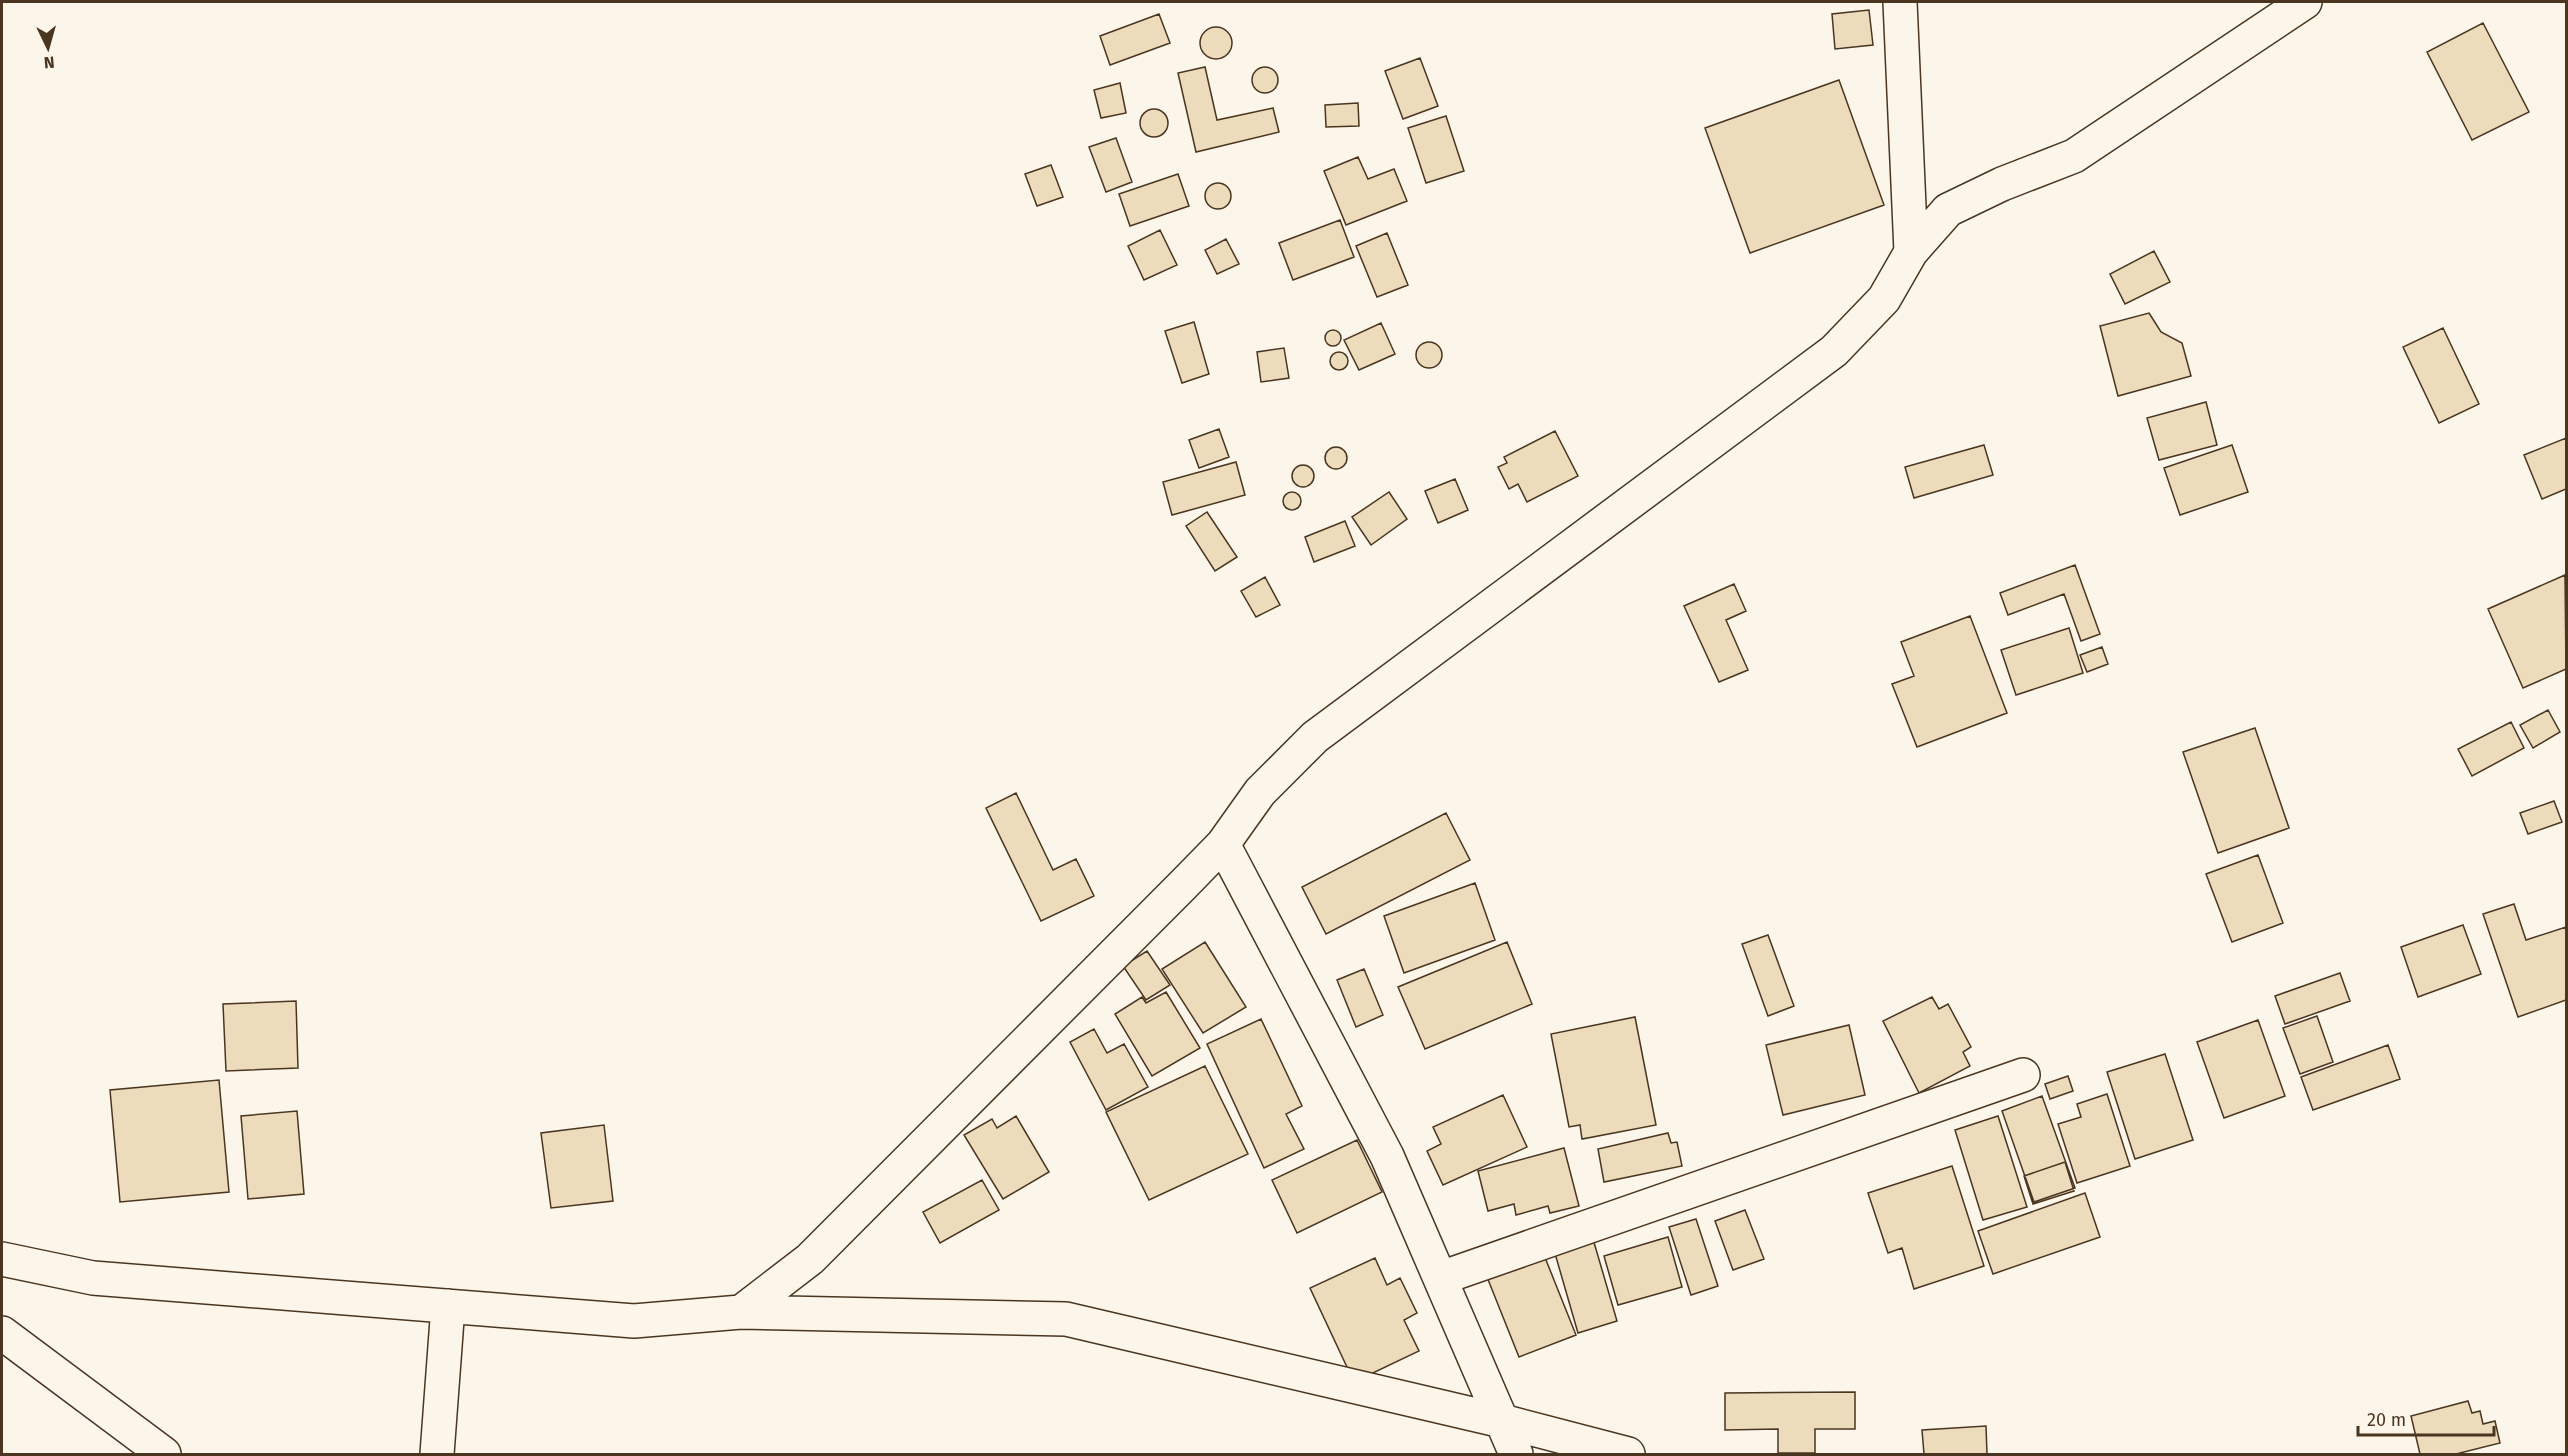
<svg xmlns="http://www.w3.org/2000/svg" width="2568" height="1456" viewBox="0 0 2568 1456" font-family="'Fira Sans',sans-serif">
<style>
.building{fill:#ecdcbc;stroke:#4a3520;stroke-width:1.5}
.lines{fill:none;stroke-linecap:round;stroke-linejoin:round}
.minor-casing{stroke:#4a3520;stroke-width:36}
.minor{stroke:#fbf6e9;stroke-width:33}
</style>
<rect width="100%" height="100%" fill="#fbf6e9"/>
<path class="building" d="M1869,10L1873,45L1835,49L1832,14Z
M1159,14L1170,43L1110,65L1100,36Z
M2483,23L2529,112L2472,140L2427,52Z
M1200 43a16 16 0 1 1 32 0a16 16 0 1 1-32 0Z
M1420,58L1438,106L1403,119L1385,71Z
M1205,67L1217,120L1273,108L1279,132L1196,152L1178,73Z
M1252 80a13 13 0 1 1 26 0a13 13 0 1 1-26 0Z
M1839,80L1884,205L1750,253L1705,128Z
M1120,83L1126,113L1101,118L1094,90Z
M1358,103L1359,126L1326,127L1325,105Z
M1140 123a14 14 0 1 1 28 0a14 14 0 1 1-28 0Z
M1446,116L1464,171L1426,183L1408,128Z
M1116,138L1132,182L1106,192L1089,147Z
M1358,157L1368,179L1394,169L1407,201L1346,225L1324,171Z
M1051,165L1063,197L1037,206L1025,174Z
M1178,174L1189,206L1130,226L1119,194Z
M1205 196a13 13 0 1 1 26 0a13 13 0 1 1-26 0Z
M1340,220L1354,257L1293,280L1279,243Z
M1160,230L1177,265L1144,280L1128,246Z
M1387,233L1408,285L1377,297L1356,246Z
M1226,239L1239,264L1217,274L1205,250Z
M2154,251L2170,282L2125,304L2110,274Z
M2149,313L2161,332L2182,343L2191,376L2118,396L2100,326Z
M1194,322L1209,374L1182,383L1165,331Z
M1381,323L1395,354L1359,370L1344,340Z
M2443,328L2479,404L2439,423L2403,347Z
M1325 338a8 8 0 1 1 16 0a8 8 0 1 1-16 0Z
M1416 355a13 13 0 1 1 26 0a13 13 0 1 1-26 0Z
M1284,348L1289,378L1261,382L1257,352Z
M1330 361a9 9 0 1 1 18 0a9 9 0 1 1-18 0Z
M2206,402L2217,445L2159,460L2147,418Z
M1219,429L1229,457L1199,468L1189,440Z
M1555,431L1578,476L1527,502L1518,484L1509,489L1498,467L1507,463L1504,457Z
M2566,438V489L2542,499L2524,455Z
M1984,445L1993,475L1914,498L1905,467Z
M2232,445L2248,492L2180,515L2164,468Z
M1325 458a11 11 0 1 1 22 0a11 11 0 1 1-22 0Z
M1236,462L1245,495L1172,515L1163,482Z
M1292 476a11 11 0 1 1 22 0a11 11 0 1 1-22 0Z
M1455,479L1468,510L1438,523L1425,491Z
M1283 501a9 9 0 1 1 18 0a9 9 0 1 1-18 0Z
M1389,492L1407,519L1371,545L1352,517Z
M1207,512L1237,557L1215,571L1186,526Z
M1345,521L1355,546L1314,562L1305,537Z
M2075,565L2100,634L2081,641L2064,594L2008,615L2000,593Z
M2565,575L2566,669L2523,688L2488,609Z
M1265,577L1280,605L1256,617L1241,591Z
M1734,584L1746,611L1726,620L1748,670L1719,682L1684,606Z
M1970,616L2007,713L1917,747L1892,684L1914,676L1901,642Z
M2069,628L2083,673L2016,695L2001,650Z
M2102,647L2108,664L2087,672L2080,655Z
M2548,710L2560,732L2533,748L2520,725Z
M2511,722L2524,748L2472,776L2458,749Z
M2255,728L2289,828L2218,853L2183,752Z
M1016,793L1053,870L1076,859L1094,896L1041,921L986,808Z
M2554,801L2562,822L2528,834L2520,813Z
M1446,813L1470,860L1326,934L1302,887Z
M2258,855L2283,923L2232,942L2206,874Z
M1475,883L1495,940L1404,973L1384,916Z
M2514,904L2526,940L2566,927V1000L2518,1017L2483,914Z
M2463,925L2481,974L2418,997L2401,947Z
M1768,935L1794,1006L1768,1016L1742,944Z
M1205,942L1246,1007L1203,1033L1162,969Z
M1507,942L1532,1004L1425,1049L1398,987Z
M1147,951L1170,985L1146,1000L1123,966Z
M1364,969L1383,1015L1356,1027L1337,980Z
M2340,973L2350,1001L2285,1024L2275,996Z
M1166,992L1200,1048L1152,1076L1115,1014L1142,997L1146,1003Z
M1932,997L1939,1009L1948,1004L1971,1047L1963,1052L1970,1066L1919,1093L1883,1021Z
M296,1001L298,1068L226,1071L223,1004Z
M2317,1016L2333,1062L2300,1074L2283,1028Z
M1635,1017L1656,1125L1582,1139L1580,1125L1569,1127L1551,1034Z
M1261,1019L1302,1106L1286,1114L1304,1149L1264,1168L1207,1044Z
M2258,1020L2285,1096L2224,1118L2197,1042Z
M1849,1025L1865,1095L1783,1115L1766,1045Z
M1094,1029L1107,1053L1124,1044L1148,1087L1106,1110L1070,1042Z
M2388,1045L2400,1079L2313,1110L2301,1077Z
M2165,1054L2193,1140L2135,1159L2107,1072Z
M1205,1066L1248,1154L1149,1200L1106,1112Z
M2068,1076L2073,1091L2050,1099L2045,1084Z
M219,1080L229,1192L120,1202L110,1090Z
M2107,1094L2130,1166L2077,1183L2058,1124L2081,1117L2077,1104Z
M1503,1095L1527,1147L1443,1185L1427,1151L1441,1144L1433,1127Z
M2042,1096L2075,1188L2034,1202L2002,1111Z
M297,1111L304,1194L248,1199L241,1116Z
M1016,1116L1049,1172L1003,1199L964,1135L992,1119L997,1128Z
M1998,1116L2027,1207L1983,1220L1955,1130Z
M604,1125L613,1201L551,1208L541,1133Z
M1668,1133L1671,1143L1677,1142L1682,1166L1604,1182L1598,1149Z
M1357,1140L1382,1192L1297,1233L1272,1180Z
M1564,1148L1579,1206L1550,1213L1548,1206L1516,1215L1514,1204L1488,1211L1478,1171Z
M2065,1162L2074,1191L2033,1204L2024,1176Z
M1952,1166L1984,1266L1914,1289L1902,1248L1888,1253L1868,1193Z
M982,1180L999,1210L940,1243L923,1212Z
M2085,1193L2100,1237L1993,1274L1978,1231Z
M1745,1210L1764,1259L1733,1270L1715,1221Z
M1696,1219L1718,1286L1691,1295L1669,1227Z
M1668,1237L1682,1287L1618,1305L1604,1256Z
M1593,1239L1617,1321L1578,1333L1554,1250Z
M1542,1250L1576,1335L1519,1357L1485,1272Z
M1375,1258L1387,1285L1400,1278L1417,1313L1404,1320L1419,1351L1354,1382L1310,1288Z
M1855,1392V1429H1815V1453H1778V1429L1725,1430V1393Z
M2468,1401L2472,1413L2480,1411L2483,1424L2495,1421L2500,1443L2456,1454H2420L2411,1416Z
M1986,1426L1987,1454H1924L1922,1430Z"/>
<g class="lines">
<defs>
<path id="minor" d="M1900,2L1911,252
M1223,844L1387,1156L1516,1454
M2,1259L93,1278L634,1321L741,1312L810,1259L1182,886L1223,844L1260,792L1315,737L1834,351L1884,299L1911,252L1948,210L2002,184L2074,156L2305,2
M1441,1278L2023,1075
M741,1312L1066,1319L1502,1421L1628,1454
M2,1333L164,1454
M437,1454L448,1306"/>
</defs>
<use href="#minor" class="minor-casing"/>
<use href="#minor" class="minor"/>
</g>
<rect width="2568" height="1456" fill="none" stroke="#4a3520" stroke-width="6"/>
<g transform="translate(48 48) rotate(175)" stroke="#fbf6e9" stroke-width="4.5" paint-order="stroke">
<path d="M0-4.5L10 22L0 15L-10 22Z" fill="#4a3520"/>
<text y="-9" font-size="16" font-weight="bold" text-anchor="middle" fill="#4a3520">N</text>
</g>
<path d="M2358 1426v9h136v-9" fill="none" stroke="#4a3520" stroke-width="3"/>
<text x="2367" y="1426" font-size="18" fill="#4a3520" stroke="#fbf6e9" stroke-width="4.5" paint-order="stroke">20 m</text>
</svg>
